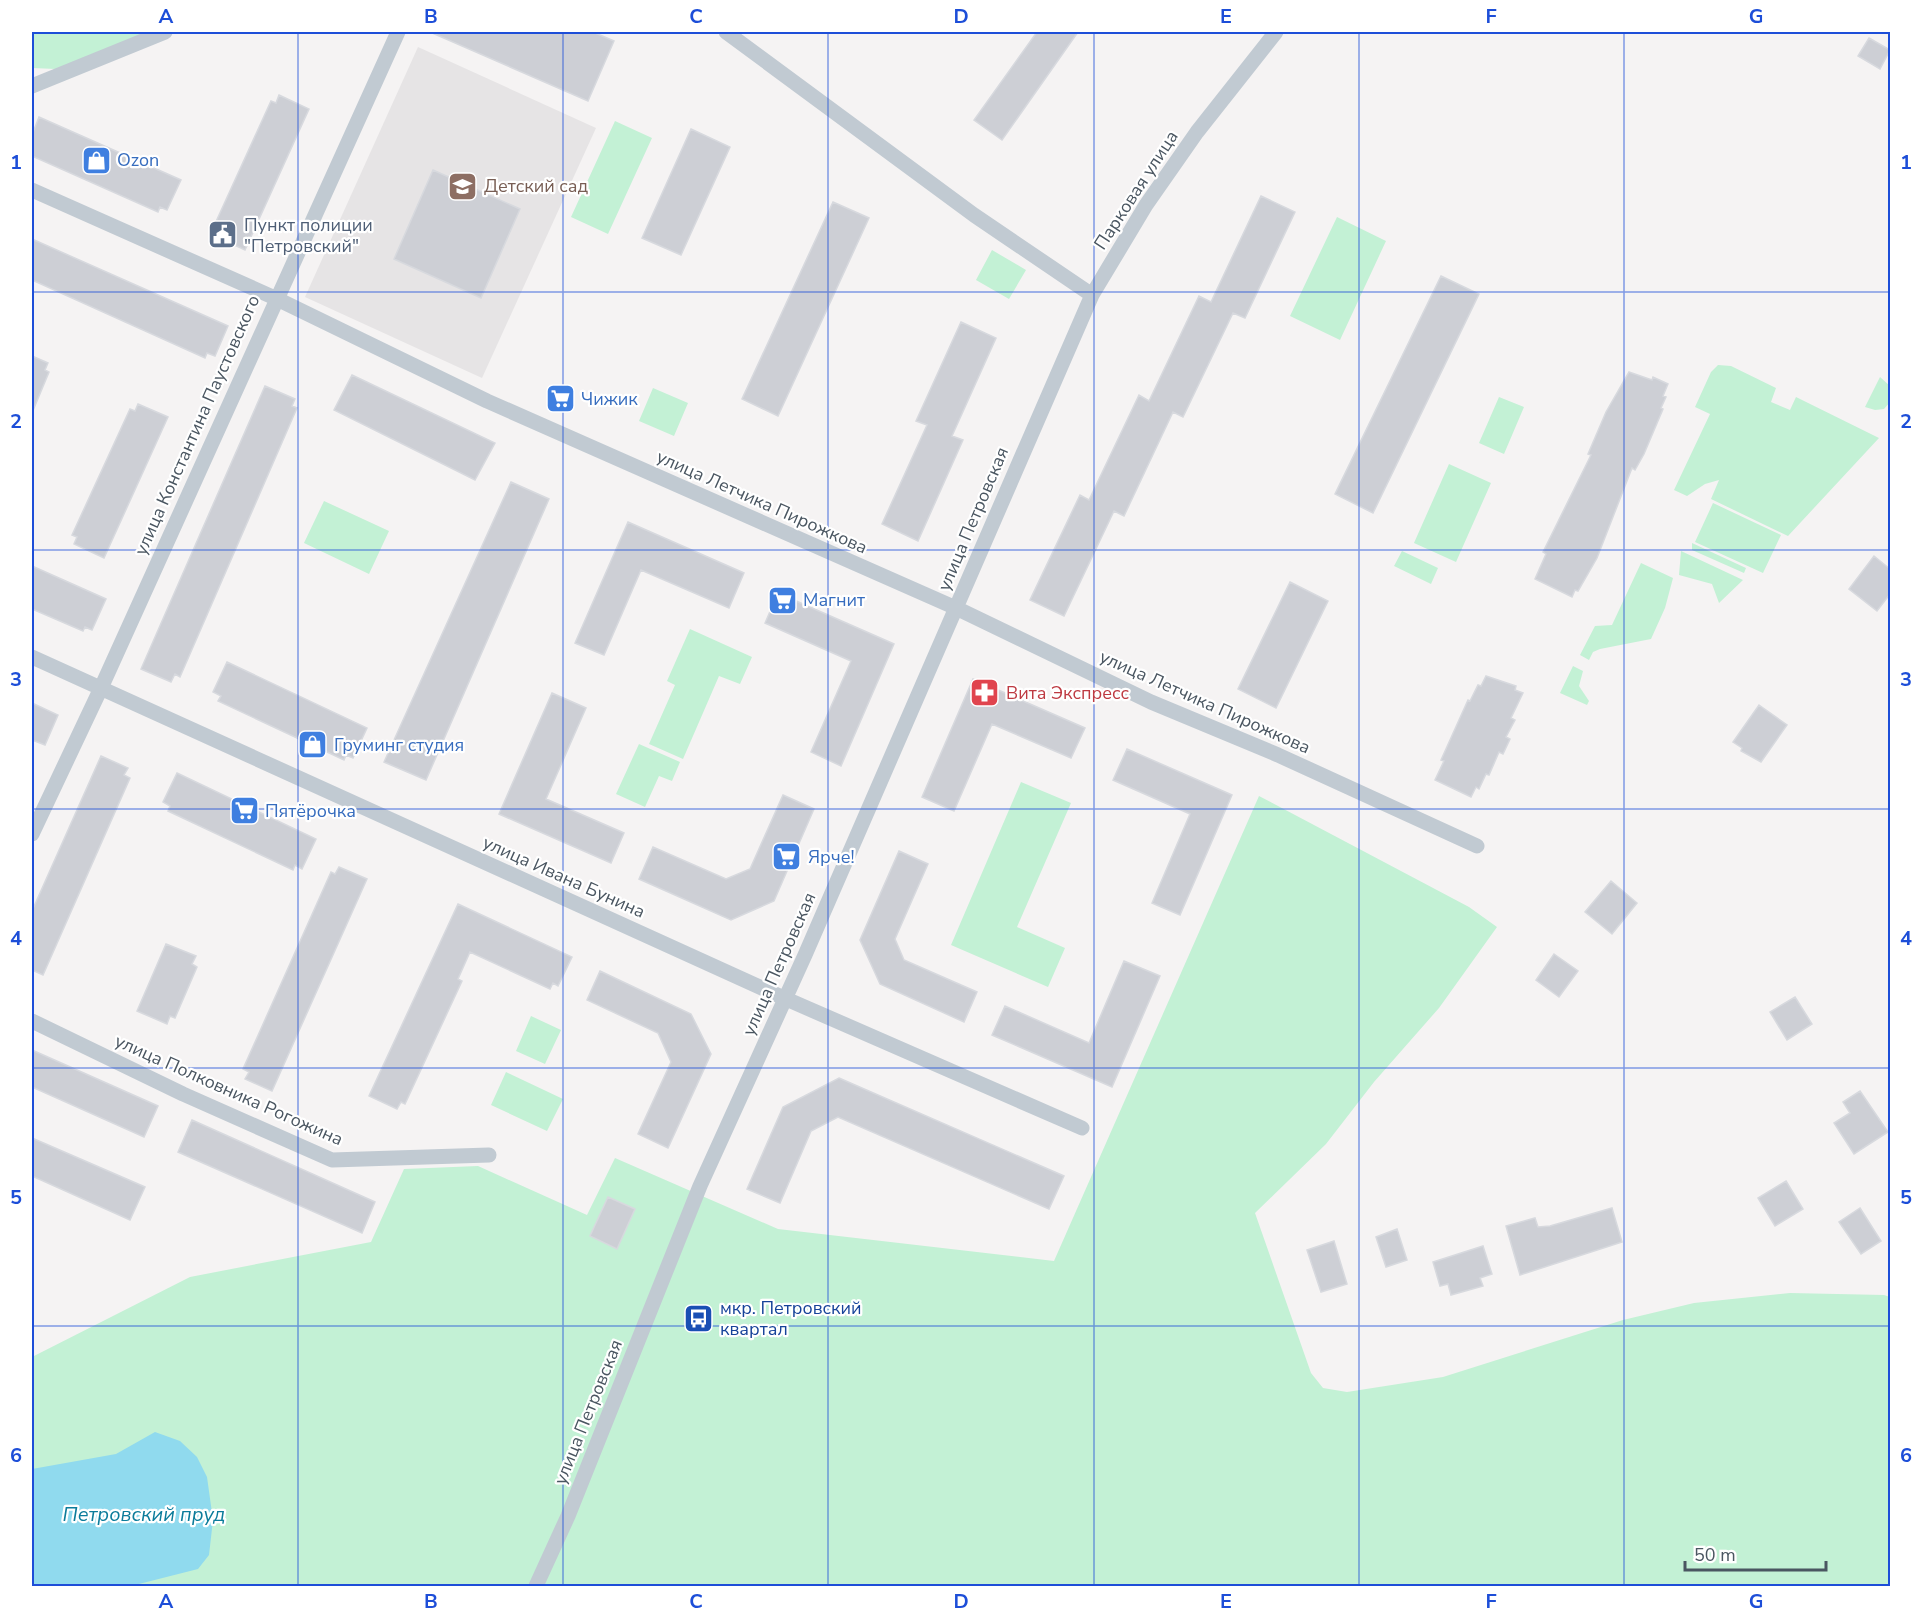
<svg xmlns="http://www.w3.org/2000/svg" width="1922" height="1618" viewBox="0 0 1922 1618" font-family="'Nunito Sans',sans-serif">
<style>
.education{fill:#e6e4e5}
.green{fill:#c3f1d5}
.water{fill:#90daee}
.building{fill:#cdcfd5;stroke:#d7d9de;stroke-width:1.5}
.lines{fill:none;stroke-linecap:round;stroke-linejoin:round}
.minor{stroke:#c1cad2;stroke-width:15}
.grid{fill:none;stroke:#1d4ed8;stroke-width:1.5;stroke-opacity:0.55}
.labels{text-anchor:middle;stroke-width:4.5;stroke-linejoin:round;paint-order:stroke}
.shop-label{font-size:18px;fill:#366cbe;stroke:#fff;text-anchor:start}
.education-label{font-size:18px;fill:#785e54;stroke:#fff;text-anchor:start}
.street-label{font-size:18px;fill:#4a5661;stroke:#fff}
.service-label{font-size:18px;fill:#4e5e75;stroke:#fff;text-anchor:start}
.health-label{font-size:18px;fill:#be3a42;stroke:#fff;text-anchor:start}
.transit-label{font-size:18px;fill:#164399;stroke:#fff;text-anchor:start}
.water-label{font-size:20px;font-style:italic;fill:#0c7c9b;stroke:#fff}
.neatline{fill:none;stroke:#1d4ed8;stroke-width:2}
.grid-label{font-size:20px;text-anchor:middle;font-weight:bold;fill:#1d4ed8}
</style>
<rect width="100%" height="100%" fill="#f5f3f3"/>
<path class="education" d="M418,47L596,128L482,378L305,297Z"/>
<path class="green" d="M32,32H150L56,69L32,68Z
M615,121L652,138L608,234L571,217Z
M1337,217L1386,241L1340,340L1290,316Z
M992,250L1026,270L1009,299L976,280Z
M1718,365L1731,366L1776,388L1771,402L1790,410L1796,397L1879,438L1788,536L1711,499L1719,480L1705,484L1687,496L1674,490L1710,414L1695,407L1711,372Z
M1880,377L1890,386V402L1884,409L1875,410L1865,407Z
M653,388L688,403L674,436L639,421Z
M1499,397L1524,407L1504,454L1479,443Z
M1449,464L1491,483L1456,562L1414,543Z
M324,501L389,531L369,574L304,543Z
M1713,503L1781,535L1763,573L1695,542Z
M1692,543L1746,568L1744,573L1692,550Z
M1402,551L1438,568L1431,584L1394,566Z
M1681,551L1743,580L1719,603L1712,584L1679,575Z
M1641,563L1673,578L1665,608L1651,639L1600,649L1593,652L1589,660L1580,655L1595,626L1612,625Z
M690,629L752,657L740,684L719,676L683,759L649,744L675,685L667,681Z
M1573,666L1583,671L1579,686L1589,701L1587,705L1560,693Z
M639,744L680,762L672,781L659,776L645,807L616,794Z
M1021,782L1071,803L1017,927L1065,948L1048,987L951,945Z
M1259,796L1469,907L1497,927L1439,1008L1374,1082L1326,1144L1255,1213L1311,1373L1323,1388L1347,1392L1443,1377L1623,1320L1694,1303L1790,1293L1884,1295L1890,1297V1586H32V1357L190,1277L371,1242L404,1169L478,1166L587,1215L615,1158L778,1229L1054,1261Z
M531,1016L561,1030L545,1064L516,1051Z
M506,1072L563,1099L547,1131L491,1105Z"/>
<path class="water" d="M155,1432L180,1441L197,1457L207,1477L213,1520L209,1555L198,1569L131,1586H32V1469L116,1454Z"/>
<path class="building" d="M430,32H593L614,41L588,101Z
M1037,32H1078L1002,140L974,120Z
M1869,38L1890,50L1880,69L1858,56Z
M279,95L309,109L245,250L215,236L218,229L214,226L271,101L276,103Z
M39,117L181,180L167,210L160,207L158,212L32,156V135Z
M691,129L730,147L681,255L642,238Z
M433,170L520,209L481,298L394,259Z
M1261,196L1295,212L1245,318L1233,313L1183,417L1173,412L1124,516L1114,511L1064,616L1030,600L1080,495L1089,500L1139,395L1149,401L1199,296L1211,302Z
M833,202L869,218L778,416L742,399Z
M32,239L228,326L215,356L207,353L205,358L32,280Z
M1441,276L1479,294L1373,513L1335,494Z
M961,322L996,338L952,436L963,440L918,541L882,524L927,425L916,421Z
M32,356L48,363L45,370L49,372L32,413Z
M1629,372L1652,380L1653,377L1668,384L1663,396L1666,397L1661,408L1663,409L1644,454L1635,470L1632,468L1597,558L1578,591L1575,590L1572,597L1535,579L1546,554L1543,552L1591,455L1588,454L1606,412Z
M352,375L495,443L475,480L334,410Z
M265,386L295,399L292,406L297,408L180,677L175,674L171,682L141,669Z
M138,404L168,417L104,558L74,544L77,537L72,535L130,409L135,411Z
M511,482L549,499L426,780L384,762Z
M628,522L744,573L729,608L641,570L604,655L575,643Z
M1874,556L1890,569V594L1877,611L1849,589Z
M32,566L106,599L92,630L85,627L83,631L32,609Z
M1290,582L1328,601L1276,708L1238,689Z
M778,593L894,644L841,766L811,752L851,661L765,623Z
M227,662L367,728L353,758L346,755L344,760L218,701L221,696L213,692Z
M1486,676L1516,686L1515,690L1523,693L1511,718L1515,720L1506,737L1510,739L1503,754L1499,752L1489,775L1486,774L1479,789L1476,787L1471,797L1435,780L1444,761L1441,760L1468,700L1470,701L1478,685L1481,686Z
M973,679L1085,728L1071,758L992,724L954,811L922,797Z
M552,693L586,708L546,799L624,833L611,863L499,814Z
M32,703L58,715L45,745L32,740Z
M1759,705L1787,725L1761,762L1741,751L1742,748L1733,742Z
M1127,749L1232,795L1180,915L1152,903L1190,814L1113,780Z
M101,756L128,768L124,775L130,778L43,975L32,970V911Z
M177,773L316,839L302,869L295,865L293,870L168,811L170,806L163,802Z
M783,795L814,809L774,901L731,920L639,879L653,847L726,879L750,869Z
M899,851L928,864L895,939L904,960L977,992L964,1022L880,984L860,940Z
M339,867L367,879L272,1091L245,1079L249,1072L243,1069L331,872L335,874Z
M1611,881L1637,903L1612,934L1585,912Z
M458,904L572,957L558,986L553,983L550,989L470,952L458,979L462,981L405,1104L401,1102L397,1109L369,1096Z
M166,944L196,956L192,964L197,967L175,1018L170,1016L167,1024L137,1011Z
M1554,954L1578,971L1559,997L1536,980Z
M1124,961L1160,976L1112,1087L992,1035L1005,1006L1089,1043Z
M600,971L691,1014L711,1054L668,1148L638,1134L671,1062L658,1033L587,1000Z
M1795,997L1812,1024L1787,1040L1770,1012Z
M32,1050L158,1106L144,1137L32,1087Z
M839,1078L1064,1176L1049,1209L838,1117L811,1131L780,1203L747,1189L783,1107Z
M1860,1091L1888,1132L1854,1154L1834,1123L1850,1113L1843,1102Z
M192,1120L375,1202L362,1233L178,1152Z
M32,1138L145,1187L130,1220L32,1176Z
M1786,1181L1803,1209L1775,1226L1758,1198Z
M608,1197L635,1209L617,1249L590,1236Z
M1612,1208L1622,1242L1520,1275L1506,1226L1535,1218L1538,1227L1550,1226Z
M1860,1208L1881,1241L1861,1254L1839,1222Z
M1397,1229L1407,1260L1386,1267L1376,1237Z
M1334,1241L1347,1284L1321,1292L1307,1250Z
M1483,1246L1492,1274L1480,1278L1483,1286L1451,1295L1448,1284L1440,1286L1433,1262Z"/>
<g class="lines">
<path class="minor" d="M726,32L974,215L1092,295
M32,86L165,32
M32,190L275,298L487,401L956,608L1151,702L1278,755L1477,846
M32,657L784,998L1082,1128
M32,834L101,688L398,32
M32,1021L183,1094L332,1160L489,1155
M536,1586L568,1516L700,1186L805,955L1092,295L1146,205L1197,132L1276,32"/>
</g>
<path class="grid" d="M298,32V1586M563,32V1586M828,32V1586M1094,32V1586M1359,32V1586M1624,32V1586M32,292H1890M32,550H1890M32,809H1890M32,1068H1890M32,1326H1890"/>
<defs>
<symbol id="shop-square" viewBox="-11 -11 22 22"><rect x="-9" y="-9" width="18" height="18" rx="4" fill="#3f7fe0" stroke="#fff"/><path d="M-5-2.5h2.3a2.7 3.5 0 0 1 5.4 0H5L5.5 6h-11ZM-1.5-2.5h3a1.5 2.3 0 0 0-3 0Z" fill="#fff"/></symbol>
<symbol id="school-square" viewBox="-11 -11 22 22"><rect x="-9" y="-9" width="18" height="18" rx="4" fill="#8d6e63" stroke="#fff"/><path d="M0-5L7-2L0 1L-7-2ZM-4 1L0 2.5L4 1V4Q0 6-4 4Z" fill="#fff"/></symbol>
<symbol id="civic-square" viewBox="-11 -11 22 22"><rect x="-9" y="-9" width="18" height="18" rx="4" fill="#5c6f8a" stroke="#fff"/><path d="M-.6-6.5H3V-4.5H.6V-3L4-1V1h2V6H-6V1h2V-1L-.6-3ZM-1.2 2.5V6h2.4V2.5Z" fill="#fff"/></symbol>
<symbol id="supermarket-square" viewBox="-11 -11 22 22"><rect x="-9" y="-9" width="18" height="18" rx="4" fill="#3f7fe0" stroke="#fff"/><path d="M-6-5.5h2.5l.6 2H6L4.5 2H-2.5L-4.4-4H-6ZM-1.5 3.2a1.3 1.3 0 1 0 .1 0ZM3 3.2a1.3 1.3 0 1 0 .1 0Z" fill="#fff"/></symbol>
<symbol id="pharmacy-square" viewBox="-11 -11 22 22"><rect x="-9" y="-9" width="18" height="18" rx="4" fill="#e0444e" stroke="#fff"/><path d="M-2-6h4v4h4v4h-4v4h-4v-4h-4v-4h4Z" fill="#fff"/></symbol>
<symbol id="bus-square" viewBox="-11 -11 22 22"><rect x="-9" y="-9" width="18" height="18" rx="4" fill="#1a4fb4" stroke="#fff"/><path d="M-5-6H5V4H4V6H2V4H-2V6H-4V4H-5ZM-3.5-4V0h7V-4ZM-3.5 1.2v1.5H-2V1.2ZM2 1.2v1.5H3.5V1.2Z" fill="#fff"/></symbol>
</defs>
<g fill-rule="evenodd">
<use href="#shop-square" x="80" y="144" width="33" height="33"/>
<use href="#school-square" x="446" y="170" width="33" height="33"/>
<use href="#civic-square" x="206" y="218" width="33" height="33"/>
<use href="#supermarket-square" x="544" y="382" width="33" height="33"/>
<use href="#supermarket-square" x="766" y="584" width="33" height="33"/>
<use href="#pharmacy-square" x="968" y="676" width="33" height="33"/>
<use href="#shop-square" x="296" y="728" width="33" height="33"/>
<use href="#supermarket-square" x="228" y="794" width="33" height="33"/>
<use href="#supermarket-square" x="770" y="840" width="33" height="33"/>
<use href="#bus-square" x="682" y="1302" width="33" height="33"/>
</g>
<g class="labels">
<g class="shop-label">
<text x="117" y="166">Ozon</text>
<text x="581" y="405">Чижик</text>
<text x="803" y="606">Магнит</text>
<text x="334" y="751">Груминг студия</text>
<text x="265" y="817">Пятёрочка</text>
<text x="808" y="863">Ярче!</text>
</g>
<g class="education-label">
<text x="484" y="192">Детский сад</text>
</g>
<g class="street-label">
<text transform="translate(1136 190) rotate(-57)" y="6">Парковая улица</text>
<text transform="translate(197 425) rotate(-66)" y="6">улица Константина Паустовского</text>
<text transform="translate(762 502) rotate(24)" y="6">улица Летчика Пирожкова</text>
<text transform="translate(973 519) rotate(-67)" y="6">улица Петровская</text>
<text transform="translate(1205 702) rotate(24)" y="6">улица Летчика Пирожкова</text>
<text transform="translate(564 877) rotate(24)" y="6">улица Ивана Бунина</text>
<text transform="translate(779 964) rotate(-66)" y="6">улица Петровская</text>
<text transform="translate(229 1090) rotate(24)" y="6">улица Полковника Рогожина</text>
<text transform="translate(588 1412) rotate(-68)" y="6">улица Петровская</text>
</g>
<g class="service-label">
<text x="244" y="231">Пункт полиции<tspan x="244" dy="21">"Петровский"</tspan></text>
</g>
<g class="health-label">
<text x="1006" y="699">Вита Экспресс</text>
</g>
<g class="transit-label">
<text x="720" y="1314">мкр. Петровский<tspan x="720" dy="21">квартал</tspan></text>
</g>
<g class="water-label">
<text x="144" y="1521">Петровский пруд</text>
</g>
</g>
<rect width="1922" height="1618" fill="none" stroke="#ffffff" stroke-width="66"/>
<path d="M1685 1561v9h141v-9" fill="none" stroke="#4a5661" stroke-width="3"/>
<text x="1694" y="1561" font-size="18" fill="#4a5661" stroke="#ffffff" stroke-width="4.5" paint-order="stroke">50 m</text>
<rect x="33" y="33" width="1856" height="1552" class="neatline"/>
<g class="grid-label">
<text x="166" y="23">A</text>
<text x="431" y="23">B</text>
<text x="696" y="23">C</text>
<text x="961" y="23">D</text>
<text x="1226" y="23">E</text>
<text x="1491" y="23">F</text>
<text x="1756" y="23">G</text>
<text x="16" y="169">1</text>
<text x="1906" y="169">1</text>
<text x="16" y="428">2</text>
<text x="1906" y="428">2</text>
<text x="16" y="686">3</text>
<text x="1906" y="686">3</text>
<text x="16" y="945">4</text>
<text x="1906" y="945">4</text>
<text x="16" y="1204">5</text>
<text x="1906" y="1204">5</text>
<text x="16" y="1462">6</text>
<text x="1906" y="1462">6</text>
<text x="166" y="1608">A</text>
<text x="431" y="1608">B</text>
<text x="696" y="1608">C</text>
<text x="961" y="1608">D</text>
<text x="1226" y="1608">E</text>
<text x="1491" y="1608">F</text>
<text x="1756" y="1608">G</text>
</g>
</svg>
